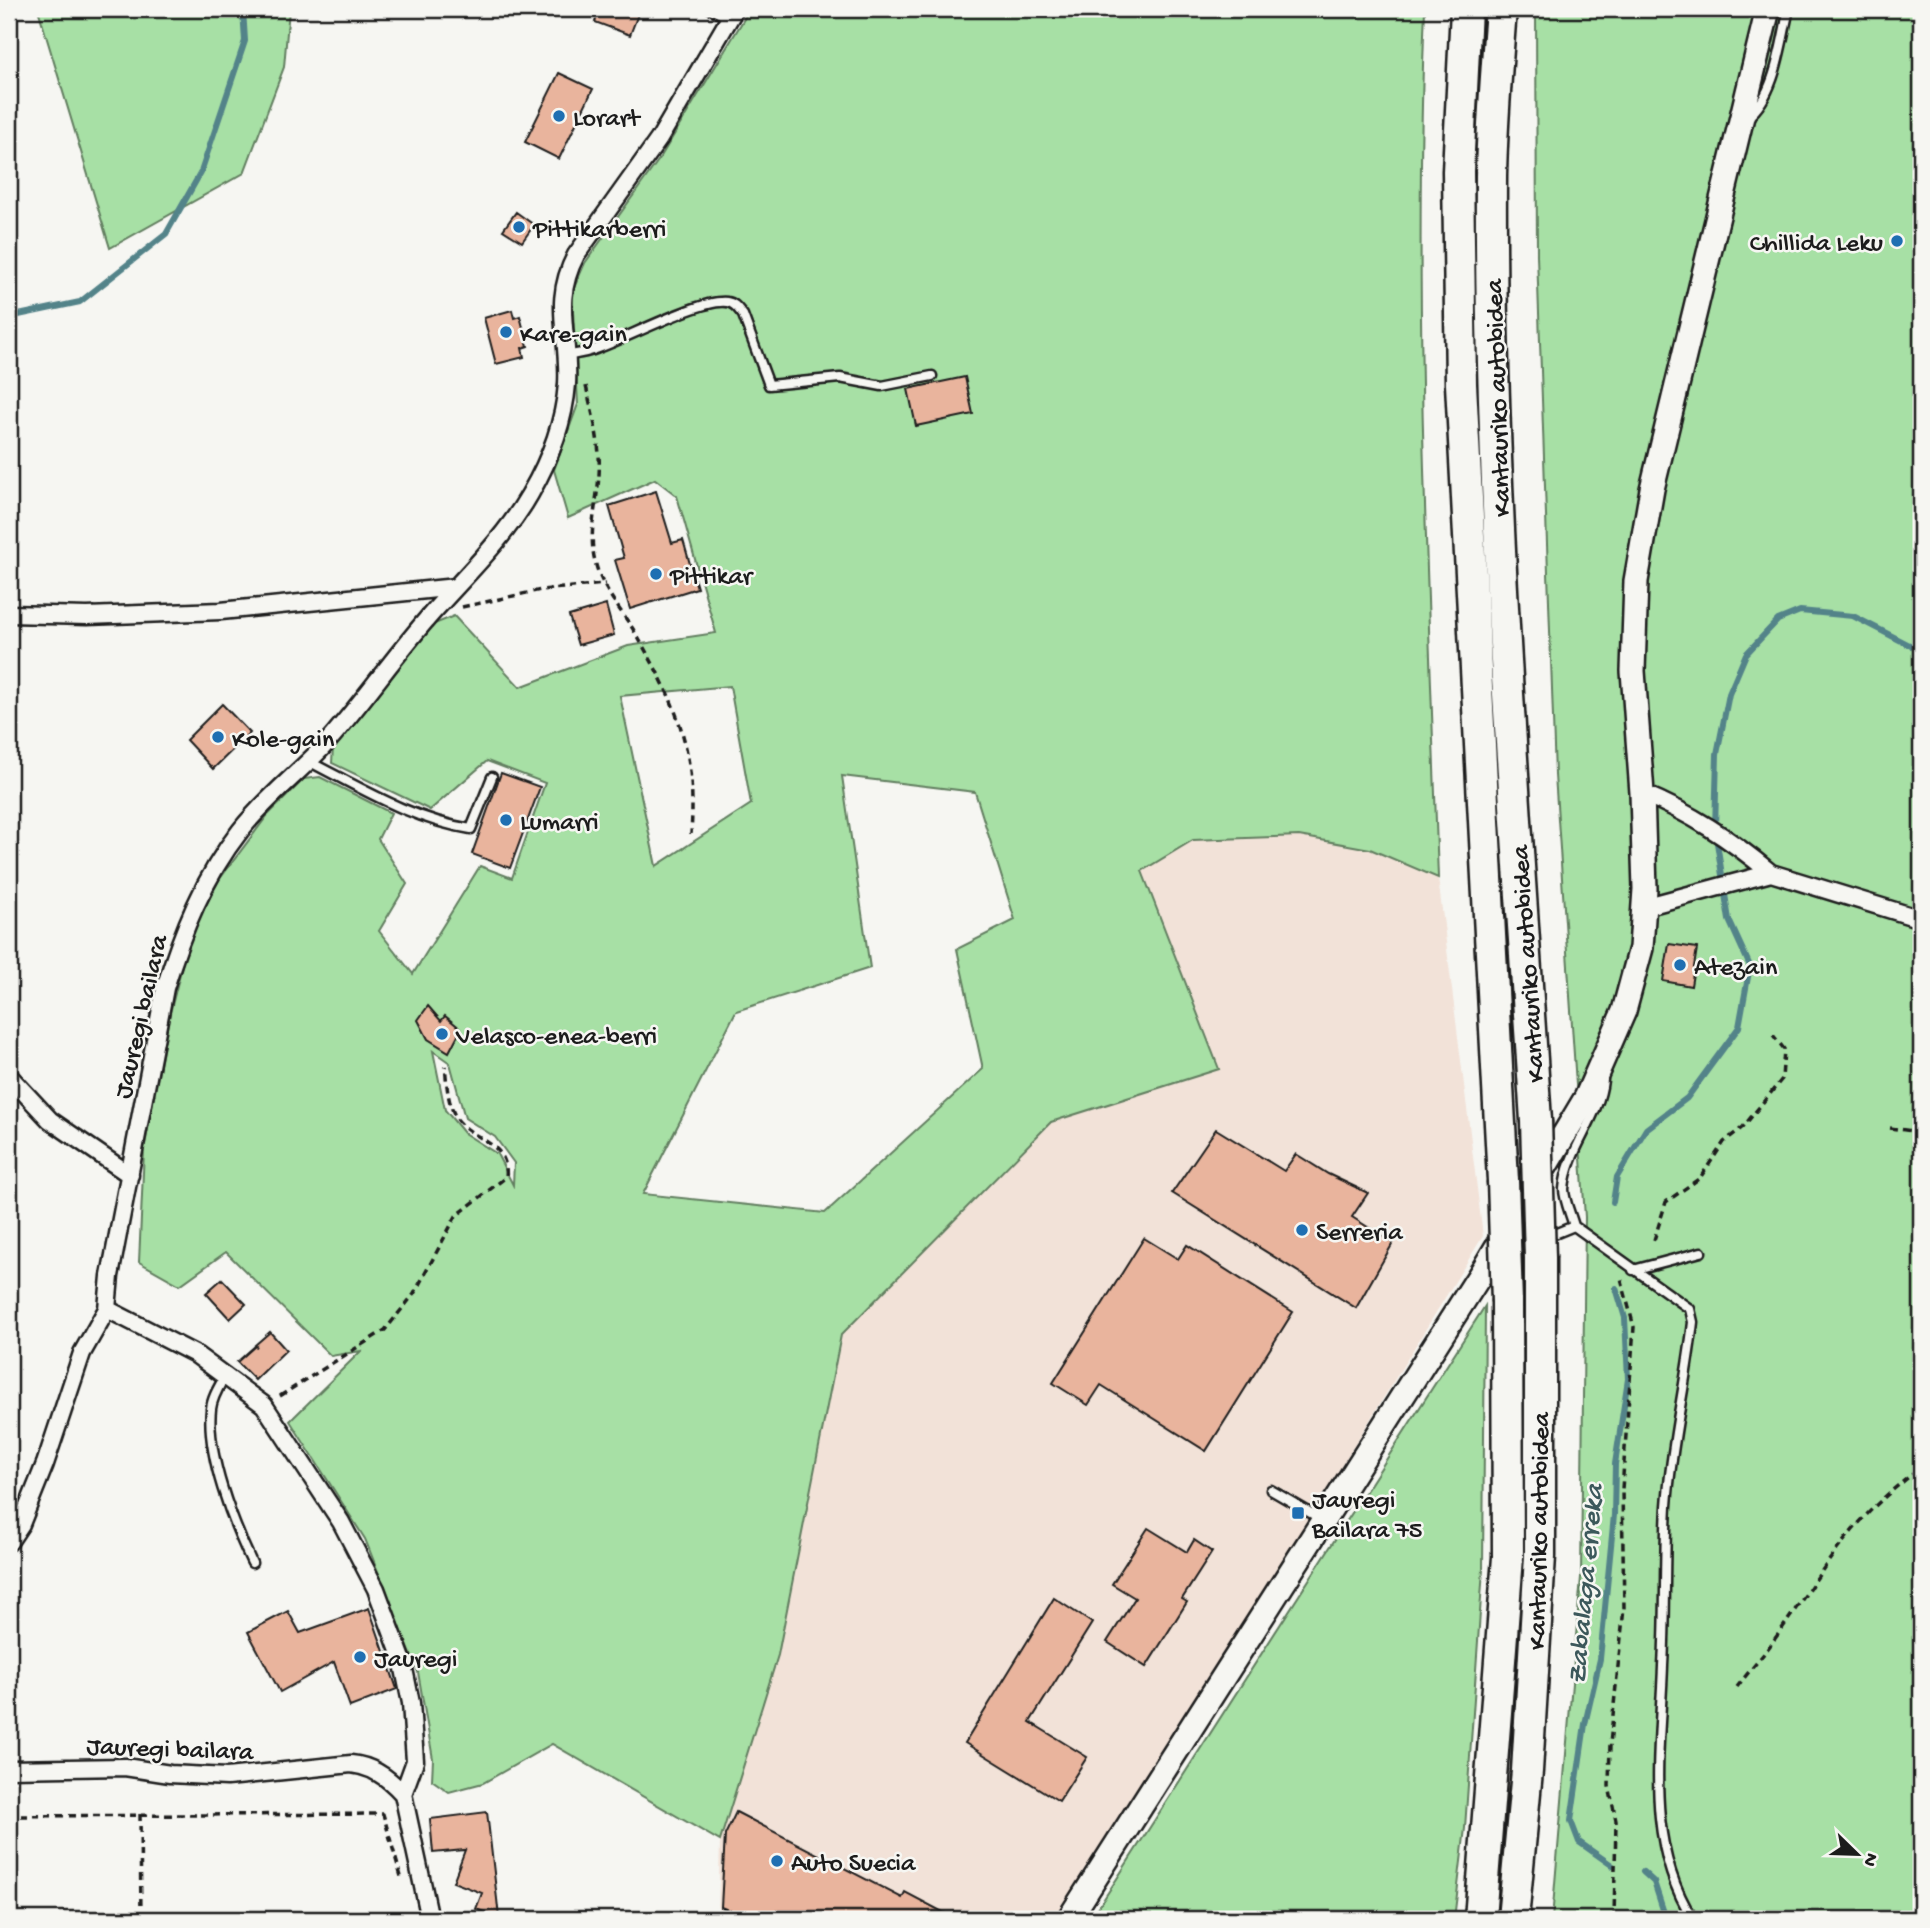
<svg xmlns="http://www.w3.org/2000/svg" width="1930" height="1928" viewBox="0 0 1930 1928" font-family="'Gochi Hand',sans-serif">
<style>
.built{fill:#f2e2d8}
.green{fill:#a7e0a5;stroke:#627e60;stroke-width:2;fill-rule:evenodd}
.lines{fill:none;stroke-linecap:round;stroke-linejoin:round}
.stream{stroke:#538389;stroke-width:6}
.building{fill:#e9b49d;stroke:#1c1c1c;stroke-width:2}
.lane-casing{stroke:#1c1c1c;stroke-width:13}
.street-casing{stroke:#1c1c1c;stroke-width:21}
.secondary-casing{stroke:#1c1c1c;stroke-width:28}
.highway-casing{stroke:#1c1c1c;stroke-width:35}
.path{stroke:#1c1c1c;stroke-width:3.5;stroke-dasharray:7 5;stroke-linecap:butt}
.lane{stroke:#f6f6f2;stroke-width:8}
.street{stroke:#f6f6f2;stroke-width:16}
.secondary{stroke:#f6f6f2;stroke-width:23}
.highway{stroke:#f6f6f2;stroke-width:30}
.highway-bridge-casing{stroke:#1c1c1c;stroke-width:35;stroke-linecap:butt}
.highway-bridge{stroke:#f6f6f2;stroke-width:30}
.poi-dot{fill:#1f6fb2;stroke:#f6f6f2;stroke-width:2.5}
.labels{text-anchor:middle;stroke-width:5;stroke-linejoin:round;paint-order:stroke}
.poi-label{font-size:26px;fill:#1c1c1c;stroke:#f6f6f2;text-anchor:start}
.street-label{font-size:26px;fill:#1c1c1c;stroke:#f6f6f2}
.water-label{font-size:28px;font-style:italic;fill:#3c585b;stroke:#f6f6f2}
</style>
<rect width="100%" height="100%" fill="#f6f6f2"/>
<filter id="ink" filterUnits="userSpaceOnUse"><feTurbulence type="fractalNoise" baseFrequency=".0143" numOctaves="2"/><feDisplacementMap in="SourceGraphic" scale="14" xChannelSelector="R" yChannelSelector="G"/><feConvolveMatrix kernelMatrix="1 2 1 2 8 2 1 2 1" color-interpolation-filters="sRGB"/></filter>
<g filter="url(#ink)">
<path class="built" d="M1299,836L1370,849L1438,878L1483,1236L1237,1636L1057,1919H718L720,1841L778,1655L841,1335L1051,1122L1219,1069L1142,871L1193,840Z"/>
<path class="green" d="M38,9H289L284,67L244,173L110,248Z
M750,9H1425C1413,298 1428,588 1438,878L1370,849L1299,836L1193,840L1142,871L1219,1069L1051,1122L841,1335L778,1655L720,1841L552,1744L483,1783L449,1792L432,1780L433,1759L418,1672L365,1539L290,1421L361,1351L331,1356L226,1252L180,1285L139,1262L144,1150L170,1013L189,938L219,880L267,816L304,779L320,777L391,813L378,839L407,884L379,931L413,974L480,866L512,878L545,783L487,761L430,810L332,763L333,748L432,625L454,616L520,687L628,646L716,633L677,496L655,479L568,518L554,470L578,404L572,292L585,263L660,158ZM730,686L751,804L656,866L620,696ZM842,776L975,792L1015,920L957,949L983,1069L825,1213L643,1194L736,1011L870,968ZM433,1051L450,1063L465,1118L495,1137L514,1163L513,1185L497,1154L464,1133L445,1110Z
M1536,9H1921V1919H1552L1581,1577L1585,1217L1555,775L1537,255Z
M1485,1306L1483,1569L1465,1828L1454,1919H1091Z"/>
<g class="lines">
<path class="stream" d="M9,317L80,302L166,234L201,172L245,41L243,9
M1613,1202L1617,1177L1646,1129L1687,1098L1739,1027L1750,966L1729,920L1715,830L1717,754L1729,694L1746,654L1778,620L1800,611L1853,616L1921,651
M1613,1866L1579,1842L1571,1821L1585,1724L1600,1659L1614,1515L1615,1464L1628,1379L1625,1318L1616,1288
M1643,1872L1654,1882L1666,1919"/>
</g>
<path class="building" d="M600,9H640L630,35L595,22Z
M559,73L593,89L559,159L525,142Z
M516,212L534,225L522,242L503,230Z
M512,310L514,318L520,316L528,346L522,348L524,357L496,364L484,318Z
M965,377L973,414L916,426L908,389Z
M656,491L672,543L683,540L697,588L630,609L615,560L624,558L609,506Z
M606,605L614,635L578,645L569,616Z
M222,704L250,733L213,769L186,740Z
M501,773L540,787L510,868L472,854Z
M1669,944L1697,948L1691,986L1663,981Z
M428,1006L441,1021L445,1016L461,1029L449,1052L428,1039L418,1020Z
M1216,1129L1284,1171L1296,1154L1328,1174L1368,1193L1352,1217L1393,1243L1356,1308L1172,1193Z
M1144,1238L1178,1259L1187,1245L1293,1312L1206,1451L1101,1385L1088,1405L1053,1383Z
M222,1279L246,1304L230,1319L206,1293Z
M270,1332L286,1350L255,1380L237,1362L255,1346L257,1347L255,1345Z
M1148,1528L1187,1552L1194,1540L1212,1552L1182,1599L1187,1602L1146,1667L1107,1642L1135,1598L1112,1584Z
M1054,1598L1092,1623L1030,1722L1087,1757L1059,1801L965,1743Z
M369,1608L397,1689L350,1707L334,1662L280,1692L248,1632L288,1611L300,1633Z
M487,1812L497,1899L499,1918L476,1909L482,1893L453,1882L465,1850L433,1853L430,1819Z
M736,1812L902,1898L905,1892L956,1919H738L740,1915L721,1907L725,1835Z"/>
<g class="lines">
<defs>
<path id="lane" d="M711,9L730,19
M1748,117C1776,95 1781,42 1789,9
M566,356C575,354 584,353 593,350C622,341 701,298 727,302C735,303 738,309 743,315L769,385L840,378L882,386L932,376
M308,761C361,788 412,820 471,829L492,777
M1603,1080C1599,1119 1567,1150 1564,1189C1564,1200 1571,1215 1574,1226L1690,1309L1693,1322C1686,1384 1671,1444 1667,1506C1664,1559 1666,1613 1663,1666C1660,1751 1644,1843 1693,1919
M1547,1237L1574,1226
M1633,1270L1701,1252
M226,1374C220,1385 212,1397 211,1409C206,1455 233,1523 252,1563
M1271,1490L1321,1519"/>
<path id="street" d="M9,614L87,616L221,611L456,587
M1642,793C1691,813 1730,839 1771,873
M1644,907L1771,873L1921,919
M9,1076L50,1120L130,1175
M107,1309L195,1354L264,1405L341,1522L376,1589L402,1659L411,1703L415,1761L403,1794L430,1919
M9,1542L21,1524L45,1464L82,1353L107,1309L110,1276L165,988C182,932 204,877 240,831C264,800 295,776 322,748C361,705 394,656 433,612C466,575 505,538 530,494C549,461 564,423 567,384C570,334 551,303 576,255L659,139L735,9
M9,1769L125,1767L170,1774L227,1777L351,1764C373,1766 389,1778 403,1794"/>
<path id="secondary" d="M1069,1919L1485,1267L1586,1098L1624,1011L1641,948L1645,889L1642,793L1633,671L1636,581L1652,489L1768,9"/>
<path id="highway" d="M1466,9L1458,171L1461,384L1503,1181
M1501,9C1497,64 1492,121 1491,176C1489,492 1516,806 1536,1121
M1480,1919L1508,1557L1507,1302
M1513,1919L1527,1771L1540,1556V1258"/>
</defs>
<use href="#lane" class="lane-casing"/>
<use href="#street" class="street-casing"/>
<use href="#secondary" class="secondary-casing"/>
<use href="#highway" class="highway-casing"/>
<path class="path" d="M586,386C593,416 601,444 599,475C597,505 587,535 596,565C602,588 620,609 633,629C676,701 697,749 691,834
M462,607L541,590L605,584
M1890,1128L1921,1132
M1654,1240L1666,1202L1700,1178L1724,1142L1743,1127L1782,1079L1784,1049L1773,1035
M280,1396L385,1330L414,1294L456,1216L506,1177C510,1142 473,1141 457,1119C447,1104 447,1083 445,1066
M1737,1687C1749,1671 1763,1656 1774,1640C1825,1569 1848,1520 1921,1468
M140,1814L141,1919
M9,1816L383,1814L402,1880
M1614,1919L1616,1821L1609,1786L1610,1744L1624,1608L1622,1489L1634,1327L1621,1278"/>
<use href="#lane" class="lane"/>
<use href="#street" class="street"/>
<use href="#secondary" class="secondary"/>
<use href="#highway" class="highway"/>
<defs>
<path id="highway-bridge" d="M1536,1121L1540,1258
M1503,1181L1507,1302"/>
</defs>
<use href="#highway-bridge" class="highway-bridge-casing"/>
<use href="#highway-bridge" class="highway-bridge"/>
</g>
</g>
<g class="poi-dot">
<circle cx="559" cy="116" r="7"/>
<circle cx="519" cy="227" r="7"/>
<circle cx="1897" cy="241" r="7"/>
<circle cx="506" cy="332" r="7"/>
<circle cx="656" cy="574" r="7"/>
<circle cx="218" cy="737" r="7"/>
<circle cx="506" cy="820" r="7"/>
<circle cx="1680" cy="965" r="7"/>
<circle cx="442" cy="1034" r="7"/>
<circle cx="1302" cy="1230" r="7"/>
<rect x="1291" y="1506" width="14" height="14" rx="3.5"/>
<circle cx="360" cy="1657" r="7"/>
<circle cx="777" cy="1861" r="7"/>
</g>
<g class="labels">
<g class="poi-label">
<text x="573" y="125">Lorart</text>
<text x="533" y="236">Pittikarberri</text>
<text x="1883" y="250" text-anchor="end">Chillida Leku</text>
<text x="520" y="341">Kare-gain</text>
<text x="670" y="583">Pittikar</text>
<text x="232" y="746">Kole-gain</text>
<text x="520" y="829">Lumarri</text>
<text x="1694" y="974">Atezain</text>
<text x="456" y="1043">Velasco-enea-berri</text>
<text x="1316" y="1239">Serreria</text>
<text x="1312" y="1507">Jauregi<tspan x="1312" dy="30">Bailara 75</tspan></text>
<text x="374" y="1666">Jauregi</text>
<text x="791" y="1870">Auto Suecia</text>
</g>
<g class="street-label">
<text transform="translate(1496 398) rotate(-92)" y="9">Kantauriko autobidea</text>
<text transform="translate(1526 964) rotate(-94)" y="9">Kantauriko autobidea</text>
<text transform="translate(139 1016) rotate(-77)" y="9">Jauregi bailara</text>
<text transform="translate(1537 1531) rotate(-89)" y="9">Kantauriko autobidea</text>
<text transform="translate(170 1747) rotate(2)" y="9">Jauregi bailara</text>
</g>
<g class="water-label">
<text transform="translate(1583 1584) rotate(-85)" y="10">Zabalaga erreka</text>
</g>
</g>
<rect width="1930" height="1928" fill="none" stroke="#f6f6f2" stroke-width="35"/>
<rect x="18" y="18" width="1895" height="1893" fill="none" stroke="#1c1c1c" stroke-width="2.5" filter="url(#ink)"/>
<g transform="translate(1857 1854) rotate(113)" stroke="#f6f6f2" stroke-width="5" paint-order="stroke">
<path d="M0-5L12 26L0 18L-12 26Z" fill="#1c1c1c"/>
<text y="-10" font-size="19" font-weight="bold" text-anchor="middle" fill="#1c1c1c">N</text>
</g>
</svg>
